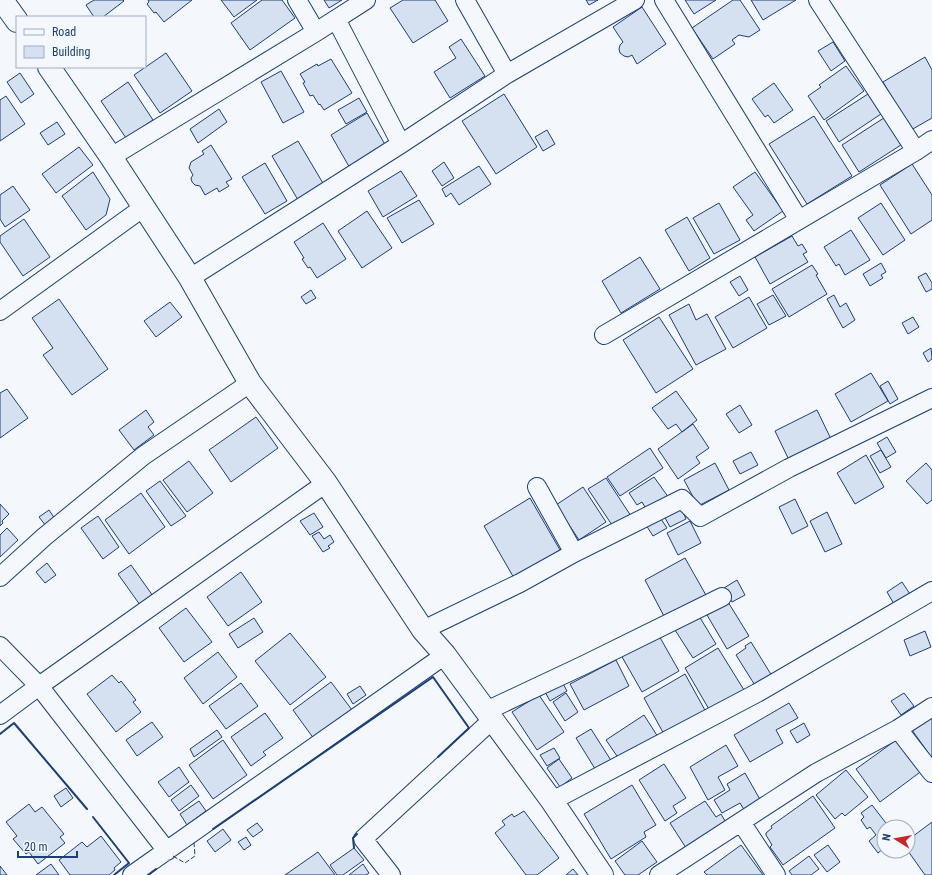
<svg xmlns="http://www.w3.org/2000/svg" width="932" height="875" viewBox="0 0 932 875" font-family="'Roboto Condensed',sans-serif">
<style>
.building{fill:#d5e0f0;stroke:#1d3f73}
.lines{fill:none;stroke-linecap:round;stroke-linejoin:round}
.street-casing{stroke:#1d3f73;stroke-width:20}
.secondary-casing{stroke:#1d3f73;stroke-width:24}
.street{stroke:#f4f7fb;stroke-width:18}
.secondary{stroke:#f4f7fb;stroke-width:22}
.fence{stroke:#1d3f73;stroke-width:1;stroke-dasharray:5 2;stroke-linecap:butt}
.wall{stroke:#1d3f73;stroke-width:2}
</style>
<rect width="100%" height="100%" fill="#f4f7fb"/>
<path class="building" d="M94,0H123L124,1L103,17H94L86,5Z
M148,0H192L164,22L156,12L154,13L147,4L149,2Z
M221,0H257L234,17Z
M262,0H282L295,18L250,50L231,23Z
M324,0H342L329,8Z
M403,0H435L448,21L413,43L390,8Z
M586,0H598L589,5Z
M685,0H716L694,14Z
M733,0H740L760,30L749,37L739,35L732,40L735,44L713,59L692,28Z
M751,0H796L763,20Z
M642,7L666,44L637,64L632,55L628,57L624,56L620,53L619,49L620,45L623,42L613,27Z
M461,39L485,76L450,98L434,72L456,58L449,47Z
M833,42L845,61L831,71L818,51Z
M166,53L192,91L160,113L134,75Z
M925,57L932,70V118L911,130L883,82Z
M331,59L352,93L324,110L320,104L319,105L313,95L310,96L303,83L305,82L300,74L317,64L318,66Z
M846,66L864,91L824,120L808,96L821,87L819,85Z
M281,71L304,112L283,123L261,82Z
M20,73L34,94L21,103L7,82Z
M128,82L153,120L126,138L101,101Z
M774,83L793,110L774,123L768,115L765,117L752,99Z
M504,94L537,147L496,174L462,121Z
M868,94L881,114L839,142L826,121Z
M6,96L25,124L0,141V100Z
M359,98L367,112L346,124L338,110Z
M219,109L227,122L198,143L190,129Z
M367,113L387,148L351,170L331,135Z
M814,116L852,176L807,204L769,144Z
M887,116L904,143L859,172L842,145Z
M57,122L65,134L48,145L40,133Z
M547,130L555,144L543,151L535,137Z
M298,141L327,190L301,205L272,156Z
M211,145L232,179L226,182L229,186L219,192L217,188L205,195L200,186L195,185L192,182L191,178L193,175L189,168L191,162L204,154L202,151Z
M79,147L93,165L56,193L42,174Z
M444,162L454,178L442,186L432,171Z
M265,163L287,201L265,214L242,177Z
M912,164L932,195V220L911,234L880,185Z
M479,166L491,184L459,205L451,193L446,197L442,189Z
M401,171L417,196L383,217L368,191Z
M93,172L110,199L106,215L86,230L62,196Z
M755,172L783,211L754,231L746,220L753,215L733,187Z
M13,186L30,210L5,227L0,219V195Z
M419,200L434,224L402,243L387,218Z
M719,203L740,240L714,254L693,218Z
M881,203L905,240L883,255L858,218Z
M367,211L392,248L362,268L338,231Z
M687,217L710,258L689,271L665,230Z
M24,219L50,257L23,276L0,242V236Z
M323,223L346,259L317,278L310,267L308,268L302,259L304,258L294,242Z
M851,230L870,260L845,275L839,264L836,266L824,247Z
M792,236L798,246L802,244L807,252L803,254L808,262L770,284L755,257Z
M640,257L660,289L621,313L602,281Z
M881,263L886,272L881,275L883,278L870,286L863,274Z
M812,265L818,274L816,275L827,294L789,317L772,289Z
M926,273L932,283V289L926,292L918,277Z
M740,276L748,290L739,296L730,282Z
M311,290L316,298L306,304L301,297Z
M773,295L786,316L769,325L757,304Z
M834,295L840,307L846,303L855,320L843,328L827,299Z
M749,297L767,328L733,348L715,317Z
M59,299L108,369L72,395L43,355L53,348L32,318Z
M170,302L182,317L156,337L144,321Z
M689,304L696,320L707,314L726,349L696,365L669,315Z
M659,317L693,369L656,393L623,340Z
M913,317L919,327L908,334L902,323Z
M931,348L932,359L928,362L923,353Z
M871,373L888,401L851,422L835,394Z
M888,381L898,399L890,404L880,386Z
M7,389L28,418L0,438V393Z
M676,391L697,420L682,432L676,424L668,429L652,408Z
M740,405L752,425L739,433L726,414Z
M146,410L154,422L148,427L154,435L134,450L119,430Z
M817,410L831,439L789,460L775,431Z
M256,417L278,448L231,482L209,450Z
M693,424L709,448L696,457L700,463L678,479L658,449Z
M887,437L896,452L886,458L877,443Z
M650,448L663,468L620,496L607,477Z
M881,450L891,467L880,473L870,456Z
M751,452L758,465L740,474L733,461Z
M866,455L884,487L855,504L837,473Z
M189,461L213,493L187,512L163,480Z
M715,463L729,490L698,506L684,480Z
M926,463L932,470V500L927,504L906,481Z
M654,477L669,498L648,512L642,502L637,505L629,493Z
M606,478L631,516L614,528L588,489Z
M160,481L186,516L171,526L146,491Z
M583,487L606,522L579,540L556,505Z
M141,493L165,527L129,554L105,520Z
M530,498L560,550L514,578L484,526Z
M795,499L808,526L792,534L779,507Z
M0,504L9,514L2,521L3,523L0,526Z
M680,505L686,519L670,527L663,514Z
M49,510L55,519L46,526L39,517Z
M827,512L842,544L825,552L810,521Z
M314,513L323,527L310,535L300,521Z
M98,516L119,547L103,559L81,528Z
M659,516L667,528L653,536L646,525Z
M690,521L701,543L678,555L667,533Z
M7,528L18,540L0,557V535Z
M319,532L324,539L330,535L334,542L328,546L330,548L323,552L312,536Z
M685,558L707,597L666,620L645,580Z
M47,563L56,575L45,583L36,572Z
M131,565L153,596L140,605L118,574Z
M241,572L262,602L228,626L207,597Z
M737,580L745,595L732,602L724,588Z
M902,582L910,594L894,604L887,592Z
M728,602L749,636L727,649L707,615Z
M186,608L212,642L184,662L159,628Z
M699,616L716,644L693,658L675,630Z
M254,618L263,632L238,648L229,634Z
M925,631L931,647L910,656L904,640Z
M290,633L326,677L290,705L255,661Z
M658,634L679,671L642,692L621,655Z
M751,642L772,676L756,687L736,655L746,648L745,646Z
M718,648L744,690L710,711L685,668Z
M218,652L237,677L203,704L184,678Z
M616,660L629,686L584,710L570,684Z
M685,674L706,712L665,736L644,698Z
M112,675L119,683L121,681L136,700L133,702L141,712L116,732L87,694Z
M561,680L567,691L550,701L544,690Z
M331,682L352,710L314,739L293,710Z
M241,683L258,706L226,729L209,706Z
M360,686L366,695L353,704L347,694Z
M566,693L578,712L565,721L553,702Z
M904,693L914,706L901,715L891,701Z
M539,695L564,732L537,750L512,712Z
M789,703L798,718L776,730L783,743L750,762L734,735Z
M265,713L283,738L263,752L266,755L251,766L231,737Z
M644,715L658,737L621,762L606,740Z
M932,716V758L912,730Z
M152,722L163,737L137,756L126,740Z
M804,723L810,735L797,743L790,731Z
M591,729L612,762L597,772L576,738Z
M217,730L222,737L194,757L190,749Z
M899,738L923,770L880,802L856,769Z
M223,740L247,775L213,799L189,765Z
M726,745L738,766L718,777L725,790L708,800L690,767Z
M554,748L560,758L547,766L540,755Z
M559,759L572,778L560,787L547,768Z
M664,764L686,798L673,806L677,813L665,821L639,780Z
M179,767L189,782L169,797L158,782Z
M846,770L868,797L845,816L842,813L835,819L816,795Z
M745,773L762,803L746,813L740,803L722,813L714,800L730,790L727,784Z
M191,785L199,796L179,811L171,800Z
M632,785L656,825L644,832L646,837L611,859L584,814Z
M66,788L73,798L61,807L54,796Z
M813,796L835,828L783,865L770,847L772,845L766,835V833L772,828L771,826Z
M199,801L206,811L187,825L180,814Z
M705,801L716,817L721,814L728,826L688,851L670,823Z
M29,804L35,812L42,807L64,834L60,837L65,843L38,864L29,852L26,854L13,839L17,836L6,822Z
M872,805L889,827H884V848L878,853L869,841L876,835L870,827L867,829L861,820L864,817L861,813Z
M524,811L559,858L537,875H526L495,833L505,825L502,821L512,814L514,817Z
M932,822V875H925L908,851V840Z
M257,823L263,830L253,837L247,830Z
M223,829L231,840L215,852L207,841Z
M101,836L121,862L114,868L115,870L109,875H70L59,860L82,842L87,847Z
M246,837L251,845L244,850L238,842Z
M642,841L657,862L638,875H625L615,861Z
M741,845L763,875H707L704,872Z
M828,845L840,862L827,872L814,855Z
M354,848L364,860L343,875H337L330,865Z
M318,852L335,875H285Z
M809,856L819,869L811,875H792L789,871Z
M51,864L59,875H36Z
M363,864L369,873L366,875H349Z
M0,866L7,875H0Z
M573,869L578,875H566Z"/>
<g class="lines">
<defs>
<path id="street" d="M297,0L316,32
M465,0L507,74
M664,0L799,220
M818,0L916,151
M336,19L401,144
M111,157L316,32L366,0
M190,278L401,144L507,74L635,0
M0,311L144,207
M604,335L916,151L932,140
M537,487L574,553
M0,577L44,537L143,456L250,383
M423,630L520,583L574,553L682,499L700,517L789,468L932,398
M0,646L39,686L167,851
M486,711L584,665L722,597
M0,715L39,686L326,483
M898,729L932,773
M552,801L757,693L932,591
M741,822L776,875
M132,875L445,655
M391,875L363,839L492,720
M659,875L816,773L898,729L932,707"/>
<path id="secondary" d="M2,0L17,21
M49,67L111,157L190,278L250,383L326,483L423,630L445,655L552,801L602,875"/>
</defs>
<use href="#street" class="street-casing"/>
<use href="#secondary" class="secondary-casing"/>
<use href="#street" class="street"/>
<use href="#secondary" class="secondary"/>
<path class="fence" d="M173,856L185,863L195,856L194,843"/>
<path class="wall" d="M0,734L14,723L87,809
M93,817L129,863L114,875
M213,829L433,677L469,728L438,757
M354,848L353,838L357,834
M148,875L156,869"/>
</g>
<rect x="16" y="16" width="130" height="52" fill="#f4f7fb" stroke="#9eadc5"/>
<rect x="24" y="29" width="20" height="6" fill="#f4f7fb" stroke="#9eadc5"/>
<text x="52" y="36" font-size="12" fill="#1d3f73">Road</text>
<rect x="24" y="46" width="20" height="12" fill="#d5e0f0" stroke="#9eadc5"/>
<text x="52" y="56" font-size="12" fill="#1d3f73">Building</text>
<g transform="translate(896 839) rotate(281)"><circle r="19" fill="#f4f7fb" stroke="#9eadc5"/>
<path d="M0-3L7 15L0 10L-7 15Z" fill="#c62828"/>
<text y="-6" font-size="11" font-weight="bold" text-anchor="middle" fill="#1d3f73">N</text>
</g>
<path d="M18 851v6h59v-6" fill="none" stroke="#1d3f73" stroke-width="2"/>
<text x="24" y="851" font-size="12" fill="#1d3f73" stroke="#f4f7fb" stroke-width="3" paint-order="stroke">20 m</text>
</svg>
